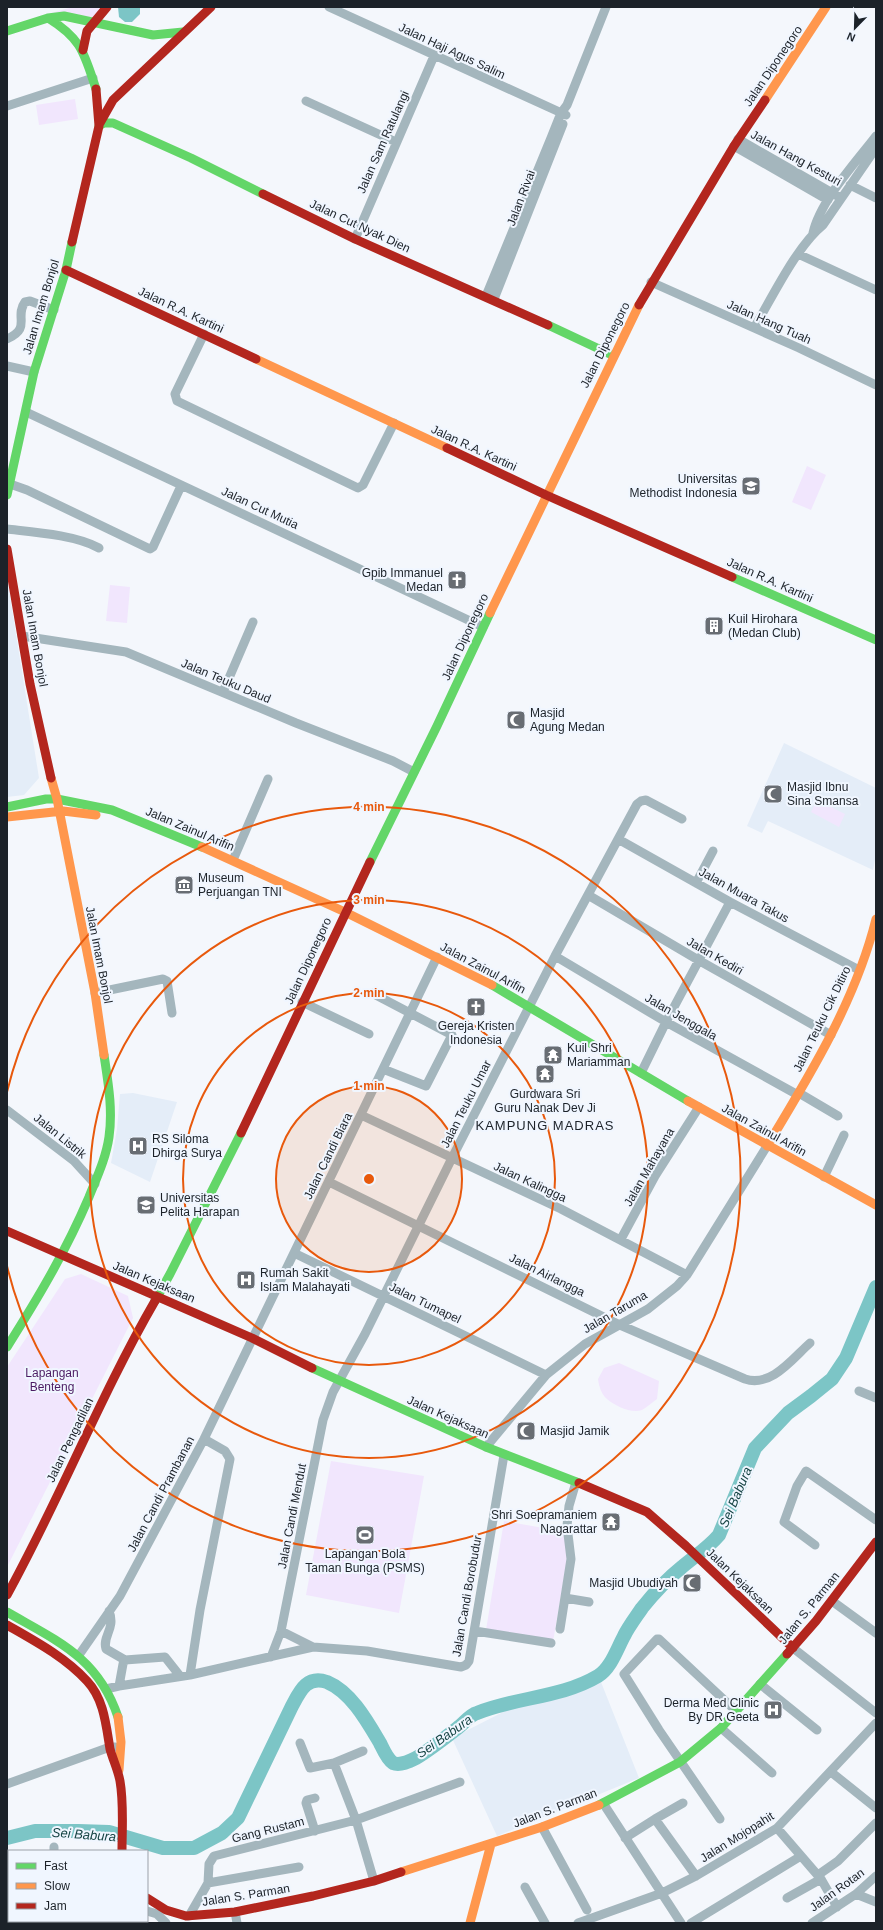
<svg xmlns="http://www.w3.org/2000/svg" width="883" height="1930" viewBox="0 0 883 1930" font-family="Helvetica,sans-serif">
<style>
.built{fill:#e4edf8}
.green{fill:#f1e6fd}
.water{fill:#7cc5c6}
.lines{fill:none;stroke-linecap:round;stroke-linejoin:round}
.river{stroke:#7cc5c6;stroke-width:14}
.street{stroke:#a4b6bd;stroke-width:9}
.fast{stroke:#63d668;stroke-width:9}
.slow{stroke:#ff974d;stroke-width:9}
.jam{stroke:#b3261e;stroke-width:9}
.ring{fill:none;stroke:#e8590c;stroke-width:2}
.labels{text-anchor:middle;stroke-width:4;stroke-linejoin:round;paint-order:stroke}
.street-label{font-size:12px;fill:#1c2229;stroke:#f0f6ff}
.poi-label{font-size:12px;fill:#1c2229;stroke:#f0f6ff;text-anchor:start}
.park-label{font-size:12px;fill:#4c1c63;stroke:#f0f6ff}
.neighbourhood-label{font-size:13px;letter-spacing:1px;fill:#1c2229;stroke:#f0f6ff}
.water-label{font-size:13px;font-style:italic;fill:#164444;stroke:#f0f6ff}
.centre{fill:#e8590c;stroke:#f0f6ff;stroke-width:2}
.ring-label{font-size:12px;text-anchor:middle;font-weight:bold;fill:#e8590c;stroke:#f0f6ff;stroke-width:4;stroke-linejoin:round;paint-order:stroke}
</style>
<rect width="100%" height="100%" fill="#f4f7fc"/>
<path class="built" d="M7,578L39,778L24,795L7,797Z
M784,743L876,788V855L873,870L768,821L762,833L747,826Z
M133,1093L177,1102L150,1182L111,1163L117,1129L120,1094Z
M601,1682L639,1778L497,1836L452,1738L509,1709L543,1701Z"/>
<path class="green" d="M73,7H102L92,18L51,13Z
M75,99L78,119L39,125L36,105Z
M807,466L826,475L811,510L792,502Z
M110,585L130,587L127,623L106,621Z
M817,800L845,814L839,827L811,812Z
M81,1274L128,1296L133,1318L7,1567V1367L65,1279Z
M619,1363L659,1381L657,1399C653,1402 647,1407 642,1410C632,1414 615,1406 607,1399C601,1394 599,1386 598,1379L604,1368Z
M331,1461L424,1476L399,1613L306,1595Z
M504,1521L566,1532L569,1547L553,1642L486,1630Z"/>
<path class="water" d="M118,7H140V14L132,22H125L119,17Z"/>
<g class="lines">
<path class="river" d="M7,1838L35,1831H78L109,1832L163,1848H194L222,1833L238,1818L292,1706C300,1691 307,1675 327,1682C351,1692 367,1721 380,1743C383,1749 387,1759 393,1763C400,1766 410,1761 416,1758C431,1749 446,1737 460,1726C465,1722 470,1715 477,1713C516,1697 561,1698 598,1676C611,1668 617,1649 624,1636C629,1626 636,1617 642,1608C654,1593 667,1579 682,1567C695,1556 708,1548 719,1535L755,1448L788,1413L811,1396L832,1379L846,1358L876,1287"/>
<path class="street" d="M329,7L566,115
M306,101L396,142
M7,106L93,78
M738,139L841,198
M734,146L828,200
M850,185L876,198
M813,233C820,201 856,162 876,136
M355,239L434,56
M798,254L876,290
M651,282L799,348L876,385
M486,296L551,138L561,113L567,105L606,7
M494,299L563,124
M754,328C772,298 796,247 823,225L876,148
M204,334L175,394L177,401L358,488L363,485L394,423
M7,339C32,328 14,317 25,302L30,301L54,310
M7,366L34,372
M26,412L483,627
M10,484L27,490L150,549L153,547L181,486
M7,529C33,532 76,535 99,548
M22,636L126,652L296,723L393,761L414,772
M223,692L253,622
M618,839L730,902L859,970
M233,860L268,779
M696,883L713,851
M588,895L700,961L831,1035
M555,956L666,1022L798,1095
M95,993L163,979L167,981L172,1013
M372,993L452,1035L426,1086L383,1069
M302,1002L369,1034
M641,1073L666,1022L730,902
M799,1093L838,1116
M7,1110L74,1161L95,1184
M361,1115L561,1209L687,1275
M824,1177L844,1135
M329,1182L620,1325L745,1379C771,1388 793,1358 810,1343
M621,1239L655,1176L699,1107
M294,1253L546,1375
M859,1391L876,1398
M486,1447L546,1375L585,1344L648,1309L677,1286L687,1275L767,1146
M815,1545L784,1522L797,1486L806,1471L876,1520
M565,1598L589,1602
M832,1601L876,1633
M109,1611C116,1629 102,1636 106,1649L125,1660
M560,1629L571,1559L567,1526L569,1506L576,1482
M281,1631L313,1647
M475,1631L551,1643
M793,1648L876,1713
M79,1655L120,1596L204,1439L437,957
M271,1657L281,1631L323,1420L333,1392L365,1334L452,1158L555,956L637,804L641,801L646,800L682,819
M190,1675L200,1610L230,1459L225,1451L204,1439
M760,1684L817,1730
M119,1686L123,1664L125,1660L165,1657L180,1676
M106,1689L119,1686L190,1675L313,1647L367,1651L461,1667L466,1665L469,1661L504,1455
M721,1728L772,1773
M300,1743L310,1768L334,1763L363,1751
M334,1763L356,1820L374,1881
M831,1772L876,1808
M7,1784L110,1747H115
M603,1803L681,1923
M655,1819L683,1803
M720,1819L659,1730L624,1674L657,1639H659L736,1711
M542,1827L587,1910
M777,1828L821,1879L837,1907
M315,1831L306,1803L307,1800L315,1798
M625,1838L655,1819L696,1876
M54,1847V1851
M818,1875L838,1861L876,1823
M208,1883L209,1864L214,1856L356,1820L460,1782
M525,1887L545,1923
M856,1894L876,1902
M787,1898L821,1879
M147,1911L157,1914L166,1923
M235,1912L237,1923
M189,1916L208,1883L299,1867
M55,1921V1923
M578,1923L662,1893L696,1876L777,1828L876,1723
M691,1923L801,1856
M812,1923L856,1894L876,1876"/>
<path class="fast" d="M48,18C82,39 84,53 96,89
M7,31L48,18L64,16L153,35L183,32
M99,126L104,123H113L191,158L263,194
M548,325L612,355
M7,495L34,372L66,270L72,242
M732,577L876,640
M7,807L46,799H57L112,810L202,847
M370,862L437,726L490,613
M492,985L688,1101
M155,1301L170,1274L241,1133
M7,1347C38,1298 66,1251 89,1197C97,1177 106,1158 109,1137C113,1109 108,1082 104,1055
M312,1368L486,1447L579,1483
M7,1612C57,1641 98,1657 118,1717
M599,1805L680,1762L721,1728L787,1654
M126,1921V1923"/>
<path class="slow" d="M765,100L826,7
M256,359L447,448
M490,613L639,305
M51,778L57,799L95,993L104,1055
M7,817L63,811L96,815
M202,847L345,912L492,985
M688,1101L876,1205
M767,1146C810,1075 856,1000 876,919
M118,1717L121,1742L119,1770
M401,1872L542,1827L599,1805
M470,1923L491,1844"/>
<path class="jam" d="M83,50L87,31L107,7
M100,123L113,100L211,7
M263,194L355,239L548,325
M72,242L99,126L96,89
M66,270L256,359
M639,305L734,146L765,100
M447,448L546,495L732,577
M7,549L30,684L51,778
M241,1133L370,862
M7,1231L252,1338L312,1368
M579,1483L647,1512L686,1546L793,1648
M7,1595C60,1499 100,1396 155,1301
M7,1625C35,1641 65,1657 87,1681C104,1699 106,1725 110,1749C113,1760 118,1770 120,1781C124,1804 122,1828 122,1851
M787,1654L816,1621L876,1542
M147,1898L166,1910L186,1916L235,1912L313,1896L374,1881L401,1872"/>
</g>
<circle cx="369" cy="1179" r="93" fill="#e8590c" fill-opacity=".12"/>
<g class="ring">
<circle cx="369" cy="1179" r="93"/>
<circle cx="369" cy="1179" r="186"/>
<circle cx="369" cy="1179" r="279"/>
<path d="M7 1092A372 372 0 1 1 7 1266"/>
</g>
<defs>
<symbol id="university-square" viewBox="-11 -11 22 22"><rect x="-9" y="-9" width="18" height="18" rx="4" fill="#686d73" stroke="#f0f6ff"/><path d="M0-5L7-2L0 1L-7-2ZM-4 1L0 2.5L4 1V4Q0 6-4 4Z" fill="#fff"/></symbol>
<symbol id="church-square" viewBox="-11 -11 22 22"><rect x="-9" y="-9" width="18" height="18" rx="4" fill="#686d73" stroke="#f0f6ff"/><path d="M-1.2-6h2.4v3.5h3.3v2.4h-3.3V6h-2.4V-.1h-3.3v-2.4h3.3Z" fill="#fff"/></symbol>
<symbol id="building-square" viewBox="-11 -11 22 22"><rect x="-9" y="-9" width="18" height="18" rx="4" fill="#686d73" stroke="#f0f6ff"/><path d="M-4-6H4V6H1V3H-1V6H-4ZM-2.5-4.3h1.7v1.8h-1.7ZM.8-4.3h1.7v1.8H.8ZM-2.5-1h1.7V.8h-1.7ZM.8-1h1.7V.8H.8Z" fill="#fff"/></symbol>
<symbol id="mosque-square" viewBox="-11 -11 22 22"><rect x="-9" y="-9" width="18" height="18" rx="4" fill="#686d73" stroke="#f0f6ff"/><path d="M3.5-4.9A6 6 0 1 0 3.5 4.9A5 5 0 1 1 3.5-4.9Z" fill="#fff"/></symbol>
<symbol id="museum-square" viewBox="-11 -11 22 22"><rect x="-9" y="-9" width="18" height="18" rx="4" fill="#686d73" stroke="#f0f6ff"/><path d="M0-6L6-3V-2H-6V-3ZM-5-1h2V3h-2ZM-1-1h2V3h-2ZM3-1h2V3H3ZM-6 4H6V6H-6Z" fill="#fff"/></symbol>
<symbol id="temple-square" viewBox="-11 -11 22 22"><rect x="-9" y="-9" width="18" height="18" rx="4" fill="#686d73" stroke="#f0f6ff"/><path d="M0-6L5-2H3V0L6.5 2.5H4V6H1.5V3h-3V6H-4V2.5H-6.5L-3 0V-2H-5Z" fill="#fff"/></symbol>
<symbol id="hospital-square" viewBox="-11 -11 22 22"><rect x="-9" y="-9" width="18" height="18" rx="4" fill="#686d73" stroke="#f0f6ff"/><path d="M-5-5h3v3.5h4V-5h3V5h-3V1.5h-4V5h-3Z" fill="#fff"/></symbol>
<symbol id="stadium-square" viewBox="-11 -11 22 22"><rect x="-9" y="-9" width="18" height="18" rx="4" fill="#686d73" stroke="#f0f6ff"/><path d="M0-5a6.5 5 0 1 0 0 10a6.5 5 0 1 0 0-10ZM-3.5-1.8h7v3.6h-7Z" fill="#fff"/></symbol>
</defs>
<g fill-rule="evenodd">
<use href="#university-square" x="740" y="475" width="22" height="22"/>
<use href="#church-square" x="446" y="569" width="22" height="22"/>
<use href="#building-square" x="703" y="615" width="22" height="22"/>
<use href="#mosque-square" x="505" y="709" width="22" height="22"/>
<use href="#mosque-square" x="762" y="783" width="22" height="22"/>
<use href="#museum-square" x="173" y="874" width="22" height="22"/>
<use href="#church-square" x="465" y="996" width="22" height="22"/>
<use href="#temple-square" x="542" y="1044" width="22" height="22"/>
<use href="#temple-square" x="534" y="1063" width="22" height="22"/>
<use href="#hospital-square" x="127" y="1135" width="22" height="22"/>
<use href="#university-square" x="135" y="1194" width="22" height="22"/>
<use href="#hospital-square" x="235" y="1269" width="22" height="22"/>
<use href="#mosque-square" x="515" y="1420" width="22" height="22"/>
<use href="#temple-square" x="600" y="1511" width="22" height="22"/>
<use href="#stadium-square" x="354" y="1524" width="22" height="22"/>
<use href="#mosque-square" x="681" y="1572" width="22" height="22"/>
<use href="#hospital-square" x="762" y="1699" width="22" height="22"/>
</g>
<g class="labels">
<g class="street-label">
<text transform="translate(452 51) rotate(25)" y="4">Jalan Haji Agus Salim</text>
<text transform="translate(773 66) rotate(-56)" y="4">Jalan Diponegoro</text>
<text transform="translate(383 142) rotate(-66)" y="4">Jalan Sam Ratulangi</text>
<text transform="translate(796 158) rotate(29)" y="4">Jalan Hang Kesturi</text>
<text transform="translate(521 198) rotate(-69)" y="4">Jalan Rivai</text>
<text transform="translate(360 226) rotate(25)" y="4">Jalan Cut Nyak Dien</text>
<text transform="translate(41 307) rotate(-73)" y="4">Jalan Imam Bonjol</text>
<text transform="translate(181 310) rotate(25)" y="4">Jalan R.A. Kartini</text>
<text transform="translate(769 322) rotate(24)" y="4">Jalan Hang Tuah</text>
<text transform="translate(605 345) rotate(-63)" y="4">Jalan Diponegoro</text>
<text transform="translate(474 448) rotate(25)" y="4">Jalan R.A. Kartini</text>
<text transform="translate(260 508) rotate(25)" y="4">Jalan Cut Mutia</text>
<text transform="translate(770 580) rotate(24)" y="4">Jalan R.A. Kartini</text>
<text transform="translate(465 637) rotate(-65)" y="4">Jalan Diponegoro</text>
<text transform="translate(35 638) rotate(80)" y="4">Jalan Imam Bonjol</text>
<text transform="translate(226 681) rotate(23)" y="4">Jalan Teuku Daud</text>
<text transform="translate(190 829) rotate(23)" y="4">Jalan Zainul Arifin</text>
<text transform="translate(744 895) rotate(29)" y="4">Jalan Muara Takus</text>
<text transform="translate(99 955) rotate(79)" y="4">Jalan Imam Bonjol</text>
<text transform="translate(715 956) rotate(30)" y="4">Jalan Kediri</text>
<text transform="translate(308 961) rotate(-65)" y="4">Jalan Diponegoro</text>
<text transform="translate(483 968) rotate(28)" y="4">Jalan Zainul Arifin</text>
<text transform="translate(681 1017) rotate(30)" y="4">Jalan Jenggala</text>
<text transform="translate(822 1019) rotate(-64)" y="4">Jalan Teuku Cik Ditiro</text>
<text transform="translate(466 1104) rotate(-63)" y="4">Jalan Teuku Umar</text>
<text transform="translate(764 1130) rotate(29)" y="4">Jalan Zainul Arifin</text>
<text transform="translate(60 1136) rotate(39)" y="4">Jalan Listrik</text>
<text transform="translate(328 1156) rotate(-64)" y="4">Jalan Candi Biara</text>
<text transform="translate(649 1167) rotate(-60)" y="4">Jalan Mahayana</text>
<text transform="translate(530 1182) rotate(25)" y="4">Jalan Kalingga</text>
<text transform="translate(547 1275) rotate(26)" y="4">Jalan Airlangga</text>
<text transform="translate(154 1282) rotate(23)" y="4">Jalan Kejaksaan</text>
<text transform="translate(425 1303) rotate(26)" y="4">Jalan Tumapel</text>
<text transform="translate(615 1312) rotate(-30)" y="4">Jalan Taruma</text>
<text transform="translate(448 1417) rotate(24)" y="4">Jalan Kejaksaan</text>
<text transform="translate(70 1440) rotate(-64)" y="4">Jalan Pengadilan</text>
<text transform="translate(161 1494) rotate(-62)" y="4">Jalan Candi Prambanan</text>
<text transform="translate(292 1516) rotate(-79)" y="4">Jalan Candi Mendut</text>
<text transform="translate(740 1581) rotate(44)" y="4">Jalan Kejaksaan</text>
<text transform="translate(467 1596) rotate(-80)" y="4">Jalan Candi Borobudur</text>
<text transform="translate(809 1608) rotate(-51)" y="4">Jalan S. Parman</text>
<text transform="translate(555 1808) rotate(-21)" y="4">Jalan S. Parman</text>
<text transform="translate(268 1830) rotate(-14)" y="4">Gang Rustam</text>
<text transform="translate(737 1837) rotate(-32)" y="4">Jalan Mojopahit</text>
<text transform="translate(837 1890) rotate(-36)" y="4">Jalan Rotan</text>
<text transform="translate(246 1895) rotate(-9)" y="4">Jalan S. Parman</text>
</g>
<g class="poi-label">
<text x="737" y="483" text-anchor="end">Universitas<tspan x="737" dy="14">Methodist Indonesia</tspan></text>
<text x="443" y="577" text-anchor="end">Gpib Immanuel<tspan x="443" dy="14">Medan</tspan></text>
<text x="728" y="623">Kuil Hirohara<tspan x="728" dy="14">(Medan Club)</tspan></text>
<text x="530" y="717">Masjid<tspan x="530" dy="14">Agung Medan</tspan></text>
<text x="787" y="791">Masjid Ibnu<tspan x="787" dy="14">Sina Smansa</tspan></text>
<text x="198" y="882">Museum<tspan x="198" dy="14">Perjuangan TNI</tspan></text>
<text x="476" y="1030" text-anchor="middle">Gereja Kristen<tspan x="476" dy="14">Indonesia</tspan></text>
<text x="567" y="1052">Kuil Shri<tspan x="567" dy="14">Mariamman</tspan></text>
<text x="545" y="1098" text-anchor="middle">Gurdwara Sri<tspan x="545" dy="14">Guru Nanak Dev Ji</tspan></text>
<text x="152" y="1143">RS Siloma<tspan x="152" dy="14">Dhirga Surya</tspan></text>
<text x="160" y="1202">Universitas<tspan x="160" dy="14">Pelita Harapan</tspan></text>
<text x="260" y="1277">Rumah Sakit<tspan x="260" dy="14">Islam Malahayati</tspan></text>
<text x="540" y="1435">Masjid Jamik</text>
<text x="597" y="1519" text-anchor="end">Shri Soepramaniem<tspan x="597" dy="14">Nagarattar</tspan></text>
<text x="365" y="1558" text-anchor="middle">Lapangan Bola<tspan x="365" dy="14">Taman Bunga (PSMS)</tspan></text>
<text x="678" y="1587" text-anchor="end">Masjid Ubudiyah</text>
<text x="759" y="1707" text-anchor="end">Derma Med Clinic<tspan x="759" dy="14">By DR Geeta</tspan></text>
</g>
<g class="park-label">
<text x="52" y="1377">Lapangan<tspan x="52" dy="14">Benteng</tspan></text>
</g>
<g class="neighbourhood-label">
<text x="545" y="1130">KAMPUNG MADRAS</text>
</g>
<g class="water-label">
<text transform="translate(735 1497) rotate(-67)" y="5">Sei Babura</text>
<text transform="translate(444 1736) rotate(-35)" y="5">Sei Babura</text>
<text transform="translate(84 1834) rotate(4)" y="5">Sei Babura</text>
</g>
</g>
<circle cx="369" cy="1179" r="6" class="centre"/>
<g class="ring-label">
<text x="369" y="811">4 min</text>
<text x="369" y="904">3 min</text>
<text x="369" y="997">2 min</text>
<text x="369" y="1090">1 min</text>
</g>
<rect width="883" height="1930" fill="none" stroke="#1c2229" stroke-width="16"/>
<rect x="8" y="1850" width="140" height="72" fill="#f0f6ff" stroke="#9ba1a9"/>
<rect x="16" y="1863" width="20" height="6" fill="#63d668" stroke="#9ba1a9"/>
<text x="44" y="1870" font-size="12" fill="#1c2229">Fast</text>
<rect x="16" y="1883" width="20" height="6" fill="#ff974d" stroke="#9ba1a9"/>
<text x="44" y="1890" font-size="12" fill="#1c2229">Slow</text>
<rect x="16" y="1903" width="20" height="6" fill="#b3261e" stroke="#9ba1a9"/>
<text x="44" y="1910" font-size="12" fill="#1c2229">Jam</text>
<g transform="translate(855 28) rotate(203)" stroke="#f0f6ff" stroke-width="3" paint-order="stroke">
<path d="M0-3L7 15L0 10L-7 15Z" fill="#1c2229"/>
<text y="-6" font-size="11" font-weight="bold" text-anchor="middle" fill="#1c2229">N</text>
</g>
</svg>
